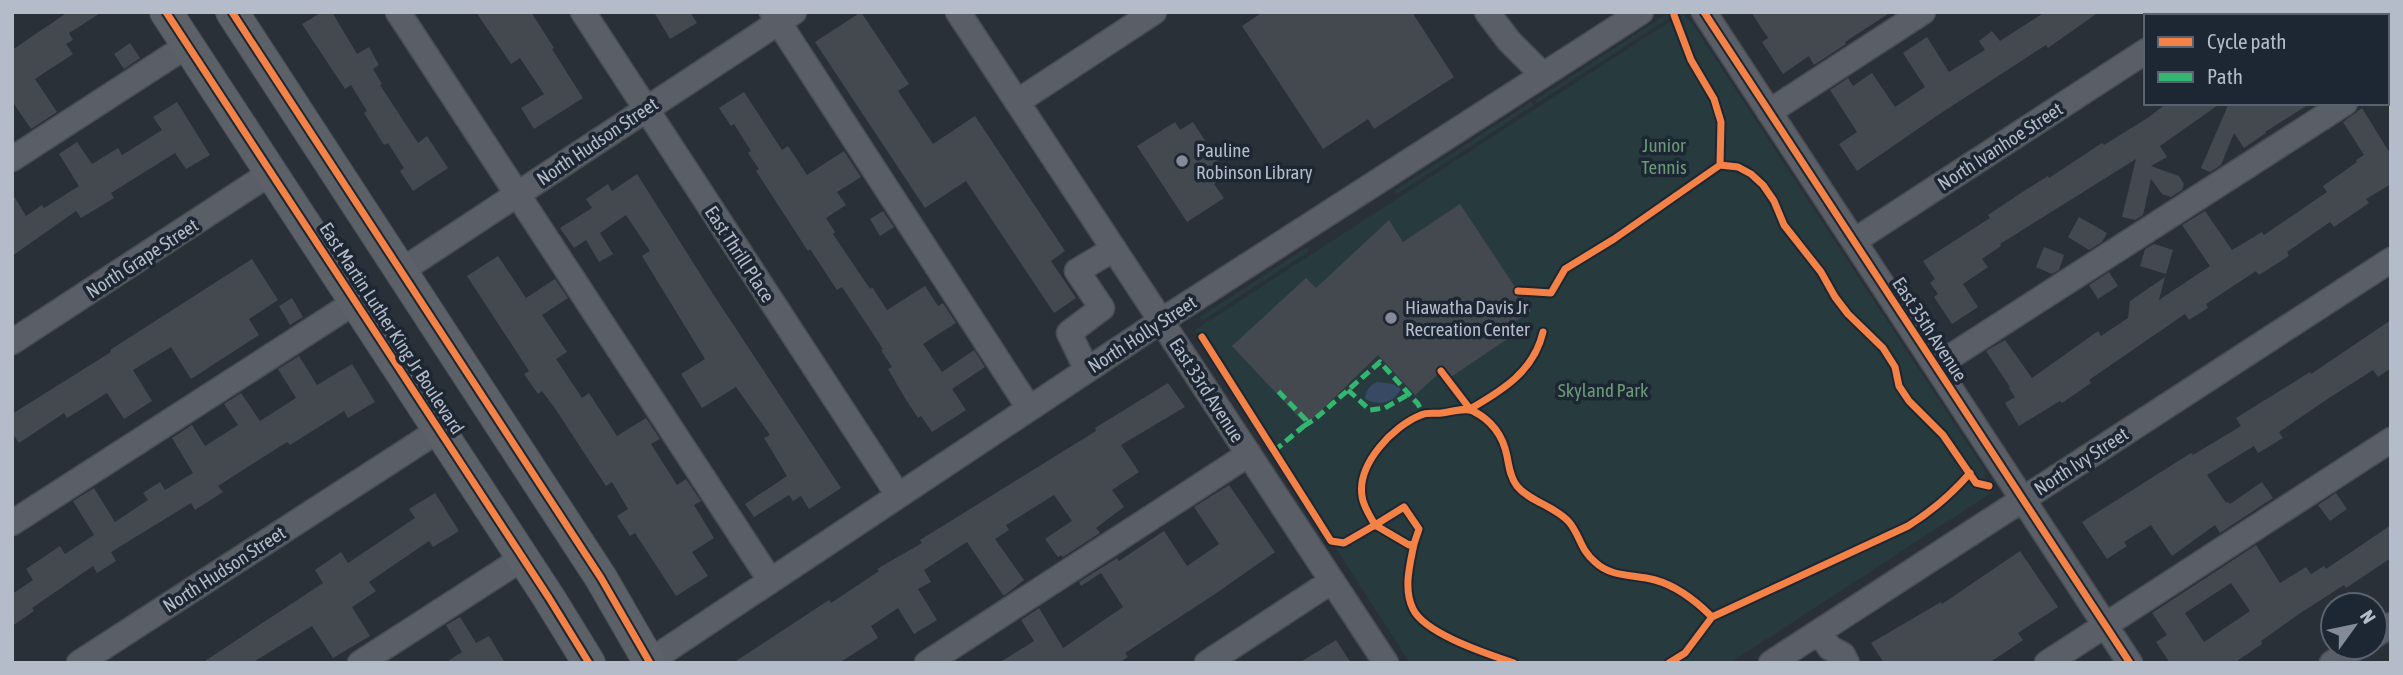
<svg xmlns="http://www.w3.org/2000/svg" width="2403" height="675" viewBox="0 0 2403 675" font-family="'Asap Condensed',sans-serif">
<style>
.green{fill:#273a3e}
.water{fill:#384963}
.building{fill:#444950;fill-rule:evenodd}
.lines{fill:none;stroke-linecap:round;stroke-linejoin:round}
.minor-casing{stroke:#484c53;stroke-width:27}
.major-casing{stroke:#484c55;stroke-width:34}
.minor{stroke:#5a5e66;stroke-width:24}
.major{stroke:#5c6168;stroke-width:32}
.quiet{stroke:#33b770;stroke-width:5;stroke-dasharray:10 5;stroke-linecap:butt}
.cycleway-casing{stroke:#1d2633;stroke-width:11}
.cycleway{stroke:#f48246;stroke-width:7}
.poi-dot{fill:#848b96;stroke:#1d2633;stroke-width:2.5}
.labels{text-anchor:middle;stroke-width:7;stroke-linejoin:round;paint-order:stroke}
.street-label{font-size:19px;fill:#b4bcc9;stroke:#1d2633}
.park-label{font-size:19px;fill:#6b9a76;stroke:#1d2633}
.poi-label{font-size:19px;fill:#b4bcc9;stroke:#1d2633;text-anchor:start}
</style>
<rect width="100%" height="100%" fill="#2a3038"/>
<path class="green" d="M1668,13L1669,18L1537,103L1535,100Z
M1683,13L1694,26L1986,472L1984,476L1994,491L1730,663H1410L1195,330Z
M1531,102L1534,105L1397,194L1394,191Z
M1307,247L1309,251L1202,321L1200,317Z"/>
<path class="water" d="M1377,382L1393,384L1401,389C1393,404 1378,406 1365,399C1366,390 1369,386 1377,382Z"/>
<path class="building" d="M68,12H102L69,33L73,40L66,44L73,54L35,79L57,112L31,129L12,101V50Z
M322,12H332L357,54L369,47L379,65L373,69L382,84L380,85L418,143L427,136L448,168L413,191L400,171L404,168L388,143L384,145L364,113L367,111L351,85L345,89L302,24Z
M476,12H531L554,48L552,49L583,98L534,129L521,108L544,94L520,58L511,64Z
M654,12H690L697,23L670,39Z
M861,12L909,84L898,91L933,144L975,116L1065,251L1051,261L1076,298L1054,313L966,181L925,208L815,42Z
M1263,12H1412L1454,77L1374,129L1368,119L1323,149L1242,26Z
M1751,12H1891L1845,42L1846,44L1814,65L1809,56L1783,74L1762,42L1768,38Z
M2045,12H2099L2048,48L2046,45L1938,115L1857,171L1839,144L1857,132L1830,90L1848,78L1853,86L1872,73L1895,107L1925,87L1903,53L1927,37L1949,72L1985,50L1979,41L1992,31L2000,41Z
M130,43L140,58L124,69L114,54Z
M744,92L782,150L788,146L807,175L844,151L861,177L837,192L846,205L826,218L835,232L833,234L870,289L872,287L887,310L925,286L938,306L943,303L956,323L923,344L942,372L974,350L985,367L952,389L966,410L932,432L921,416L918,418L905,398L888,369L892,367L881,350L883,349L842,287L837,290L810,249L808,251L756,171L759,169L748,153L751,151L734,124L731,126L719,108Z
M177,102L210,155L186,169L175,153L111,193L114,198L81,218L76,211L12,256V193L26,216L42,205L44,208L79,186L59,154L77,142L92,164L118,148L122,155L162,130L153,117Z
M2167,103H2221L2160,146L2167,157L2151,166L2179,176L2184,184L2182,190L2171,197L2162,194L2151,179L2143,215L2135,220L2122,217L2136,159L2000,244L2001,246L1982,259L1988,267L1963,284L1978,307L1952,324L1934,297L1938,294L1930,283L1935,279L1923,261L1990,218L1988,215L2027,189L2048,176L2049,178L2102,143L2104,145L2149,117Z
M2229,103H2311L2265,132L2266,133L2244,148L2234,133L2221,165L2210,172L2201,168Z
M2362,108L2391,155V184L2366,199L2369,203L2334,227L2330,222L2287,252L2289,256L2259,275L2256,271L2206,304L2208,308L2189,320L2185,314L2089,380L2091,383L2062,403L2060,401L2019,426L2005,403L2015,397L2009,388L2010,387L1986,351L2005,340L2032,378L2098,331L2101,336L2128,318L2130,301L2165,277L2159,300L2210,266L2182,225L2205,211L2232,250L2262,232L2264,235L2327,192L2323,186L2357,162L2356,160L2364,155L2343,122Z
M1175,122L1180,130L1193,122L1227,175L1214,184L1224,198L1187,222L1137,146Z
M637,174L713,294L841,488L809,509L801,496L793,501L789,495L754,517L745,504L787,476L764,438L770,435L736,387L702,408L681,374L705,359L642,256L650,251L626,215L600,233L613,254L599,262L586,240L574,248L560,228L592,208L586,199L608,184L612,191Z
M1460,204L1531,311L1511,324L1516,333L1451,377L1445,368L1415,395L1378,355L1306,425L1232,346L1306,278L1316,288L1389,220L1403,242Z
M883,211L894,227L880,236L870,219Z
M2079,217L2107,233L2102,242L2089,250L2068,237Z
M2154,244L2173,250L2166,274L2140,266L2145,249Z
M2044,247L2064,255L2059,270L2052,274L2036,267Z
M498,256L526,298L555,279L568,298L542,315L567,352L556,359L582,398L589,393L617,436L646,418L660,439L651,444L677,485L686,479L701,501L694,505L714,538L692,552L708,576L676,596L635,533L630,536L617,516L628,509L612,482L606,486L554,407L542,391L538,394L524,374L529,371L467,276Z
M252,259L278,300L249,319L259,335L191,379L171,347L133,370L152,401L124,419L107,393L67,418L64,413L19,443L12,433V414L111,352L110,350Z
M2109,272L2118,286L2098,299L2089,285Z
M292,298L303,317L290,325L279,306Z
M2391,320V368L2378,377L2373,370L2329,398L2279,432L2283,438L2258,453L2254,446L2207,475L2226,503L2228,502L2230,504L2262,482L2273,498L2220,533L2215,525L2172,556L2151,525L2124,542L2127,546L2107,559L2082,522L2191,453L2193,455L2241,426L2236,418L2310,372L2311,374Z
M299,356L317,385L352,364L375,402L348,418L344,411L290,445L287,442L218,486L223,492L195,510L191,503L111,552L116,561L97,573L93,566L32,608L34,611L12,626V594L33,580L26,569L60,546L65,554L94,535L73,501L94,488L115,522L148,500L143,493L160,482L165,490L193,473L172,438L192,425L205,446L238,425L224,404L241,393L260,421L296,398L278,369Z
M1168,383L1185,407L1121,445L1139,472L1112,490L1124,507L1096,528L1100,533L1063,557L1061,555L1058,557L1045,539L1072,521L1054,495L1006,525L1009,530L995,539L1024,580L1005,595H1003L967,542L924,570L931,582L918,589L937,620L914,634L898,608L871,626L878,638L839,663H733L829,600L831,603L879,571L877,569L922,543L920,540L1096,431L1095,428Z
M1229,485L1275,552L1218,592L1125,653L1128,657L1119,663H999L1034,641L1021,620L1039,608L1063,648L1123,607L1101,573L1081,586L1079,582L1117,558L1119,561L1164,531L1187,566L1219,544L1194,507Z
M435,493L459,531L433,547L429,541L369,582L376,591L352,607L370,636L333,658L312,626L252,663H202L323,583L315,570L341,552L348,563L354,559L415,518L409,509Z
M2336,493L2347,509L2330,521L2318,505Z
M2391,525V558L2346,588L2344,585L2299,614L2261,641L2262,644L2234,663H2170L2156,642L2167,635L2152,613L2256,545L2280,583L2306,567L2311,574L2324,566L2326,569ZM2231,583L2250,611L2204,642L2185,613Z
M2020,551L2058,607L2018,633L2023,640L1989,663H1884L1871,643L1941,602L1942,604Z
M460,617L476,643L489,636L505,663H445L462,652L446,625Z
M1336,640L1351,663H1299Z"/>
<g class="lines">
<defs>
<path id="minor" d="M398,12L770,580
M583,12L898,495
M772,12L1029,408
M958,12L1386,663
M1487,12L1509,41L1542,74
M1704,12L2130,663
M2200,16L2205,12
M2387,76L2391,74
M1017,102L1154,12
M1769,112L1923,12
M12,159L188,45
M1854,241L2146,51
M401,271L794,12
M12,342L272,172
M1936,366L2345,103
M1087,370L1069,333L1102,308L1077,271L1114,249
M12,523L355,302
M1819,632L1830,648L1843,655L1847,663
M2375,635L2391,625
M79,663L439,430
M360,663L523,558
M647,663L1161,321L1641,12
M927,663L1249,454
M1207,663L1332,581
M1771,663L2391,260
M2047,663L2391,440
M2332,663L2357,647"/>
<path id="major" d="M166,12L549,598L589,663
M232,12L601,578L650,663"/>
</defs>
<use href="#minor" class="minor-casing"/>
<use href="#major" class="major-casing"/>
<use href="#minor" class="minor"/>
<use href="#major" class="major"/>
<path class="quiet" d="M1348,390L1370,410L1385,408L1409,394
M1304,426L1315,419L1380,362L1418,404L1423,414
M1274,451L1304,426L1306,420L1277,390"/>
<defs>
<path id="cycleway" d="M166,12L549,598L589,663
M232,12L601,578L650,663
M1704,12L2130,663
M1674,15L1691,60L1714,99L1721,122L1720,165L1738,167L1751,174L1763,185L1774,201L1784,225L1821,272L1835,297L1848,314L1883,348L1895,367L1899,386L1909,401L1943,435L1976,483L1989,486
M1518,291L1551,293L1565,269L1614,239L1720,165
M1202,337L1331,541L1344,543L1375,525C1370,516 1363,506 1362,496C1357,464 1393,426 1421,415C1427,412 1435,414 1442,413C1451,412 1465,407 1473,411C1491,420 1503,436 1507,456C1509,466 1510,477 1517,486C1530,502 1555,506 1569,522C1580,535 1581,551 1595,562C1612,578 1633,574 1655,580C1677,586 1696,601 1712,617L1685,653L1669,663
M1441,371L1470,409C1503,390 1534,371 1543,332
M1404,507L1419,529L1414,544L1409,545L1375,525Z
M1414,544C1410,564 1403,589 1413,609C1425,634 1488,654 1514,663
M1712,617L1908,526C1932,511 1951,495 1970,473"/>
</defs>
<use href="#cycleway" class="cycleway-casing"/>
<use href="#cycleway" class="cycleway"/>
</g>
<g class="poi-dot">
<circle cx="1182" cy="161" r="7"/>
<circle cx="1391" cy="318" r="7"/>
</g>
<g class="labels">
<g class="street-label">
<text transform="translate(597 141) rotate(-34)" y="7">North Hudson Street</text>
<text transform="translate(2000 146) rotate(-33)" y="7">North Ivanhoe Street</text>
<text transform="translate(740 254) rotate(57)" y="7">East Thrill Place</text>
<text transform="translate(142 258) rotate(-33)" y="7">North Grape Street</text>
<text transform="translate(392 328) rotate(57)" y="7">East Martin Luther King Jr Boulevard</text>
<text transform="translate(1930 329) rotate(57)" y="7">East 35th Avenue</text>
<text transform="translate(1142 334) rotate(-33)" y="7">North Holly Street</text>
<text transform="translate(1207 390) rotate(57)" y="7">East 33rd Avenue</text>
<text transform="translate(2081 461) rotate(-33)" y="7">North Ivy Street</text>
<text transform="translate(224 569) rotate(-33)" y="7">North Hudson Street</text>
</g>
<g class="park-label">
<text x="1664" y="152">Junior<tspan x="1664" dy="22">Tennis</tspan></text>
<text x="1603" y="397">Skyland Park</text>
</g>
<g class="poi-label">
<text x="1196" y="157">Pauline<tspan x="1196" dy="22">Robinson Library</tspan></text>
<text x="1405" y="314">Hiawatha Davis Jr<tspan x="1405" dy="22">Recreation Center</tspan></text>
</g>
</g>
<rect width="2403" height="675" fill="none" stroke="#b4bcc9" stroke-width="28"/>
<rect x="2144" y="14" width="245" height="91" fill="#1d2633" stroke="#59626f" stroke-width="2"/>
<rect x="2158" y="37" width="35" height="10" fill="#f48246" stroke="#59626f" stroke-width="2"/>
<text x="2207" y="49" font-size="21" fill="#b4bcc9">Cycle path</text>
<rect x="2158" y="72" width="35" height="10" fill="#33b770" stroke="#59626f" stroke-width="2"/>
<text x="2207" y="84" font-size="21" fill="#b4bcc9">Path</text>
<g transform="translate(2354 626) rotate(57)"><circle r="33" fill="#1d2633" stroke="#59626f" stroke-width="2"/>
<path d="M0-5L12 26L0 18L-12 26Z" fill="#848b96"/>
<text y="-10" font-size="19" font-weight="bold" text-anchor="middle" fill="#b4bcc9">N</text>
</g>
</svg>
